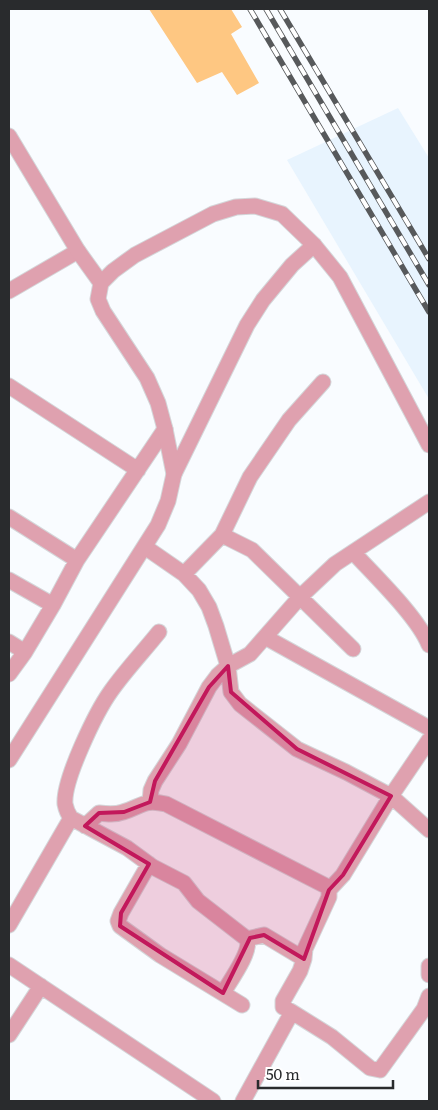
<svg xmlns="http://www.w3.org/2000/svg" width="438" height="1110" viewBox="0 0 438 1110" font-family="Literata,serif">
<style>
.built{fill:#e8f4fe}
.building{fill:#fec782}
.lines{fill:none;stroke-linecap:round;stroke-linejoin:round}
.minor-casing{stroke:#d4d6d9;stroke-width:17}
.tertiary-casing{stroke:#d4d6d9;stroke-width:17}
.minor{stroke:#dfa1af;stroke-width:15}
.tertiary{stroke:#dfa1af;stroke-width:15}
.rail-casing{stroke:#57595b;stroke-width:5.5}
.rail{stroke:#fff;stroke-width:4;stroke-dasharray:11;stroke-linecap:butt}
.marked{fill:#c2185b;fill-opacity:0.2;stroke:#c2185b;stroke-width:4;stroke-linejoin:round}
</style>
<rect width="100%" height="100%" fill="#f9fcff"/>
<path class="built" d="M398,108L429,158V399L287,160Z"/>
<path class="building" d="M149,9H231L242,27L231,34L259,83L237,95L222,72L197,83Z"/>
<g class="lines">
<defs>
<path id="minor" d="M9,291L78,251
M9,386L138,470
M174,474L247,325L263,300L292,265L314,245
M9,517L77,560
M222,535L252,550L353,649
M145,547L184,574L199,590L209,607L216,626L228,666L231,692L240,704L297,749L346,772L391,796L429,830
M353,552C374,575 418,617 429,645
M184,574L222,535L250,477L289,420L323,382
M9,580L53,605
M265,637L427,727
M9,642L25,652
M9,674L25,652L53,605L77,560L165,429
M150,802L151,790L155,781L179,744L209,687L218,675L228,666L250,654L300,597L335,564L429,502
M71,818C68,814 66,809 65,804C63,780 96,712 111,691C125,671 143,652 159,632
M85,826L99,813C107,814 115,815 123,812C143,806 143,799 166,804L326,886L329,890V897L305,949L304,959L300,971L283,1001V1007L292,1012L243,1101
M149,864L121,913L118,921L120,926L160,955L242,1005
M329,890L343,875L391,796L429,740
M9,925L71,818L127,848L153,867L184,883L198,901L247,939C252,951 230,981 223,993
M247,939L264,935L304,959
M9,965L213,1101
M429,966V975
M292,1012L332,1037L370,1068L380,1070L424,1009L429,996
M9,1035L41,986"/>
<path id="tertiary" d="M9,136L78,251L101,283
M9,760L158,525L168,501L174,474L165,429L158,403L147,378L103,311L98,299L101,283L113,271L135,255L213,214L236,207L255,206L282,214L314,245L340,277L429,445"/>
</defs>
<use href="#minor" class="minor-casing"/>
<use href="#tertiary" class="tertiary-casing"/>
<use href="#minor" class="minor"/>
<use href="#tertiary" class="tertiary"/>
<defs>
<path id="rail" d="M250,9L429,312
M266,9L429,285
M280,9L429,259"/>
</defs>
<use href="#rail" class="rail-casing"/>
<use href="#rail" class="rail"/>
</g>
<path class="marked" d="M228,666L231,692L297,749L391,796L343,875L329,890L304,959L264,935L250,938L223,993L120,926L121,913L149,864L85,826L99,813L124,812L150,802L155,781L209,687Z"/>
<rect width="438" height="1110" fill="none" stroke="#292b2d" stroke-width="20"/>
<path d="M258 1080v8h135v-8" fill="none" stroke="#292b2d" stroke-width="2.5"/>
<text x="266" y="1080" font-size="15" fill="#292b2d" stroke="#ffffff" stroke-width="4" paint-order="stroke">50 m</text>
</svg>
